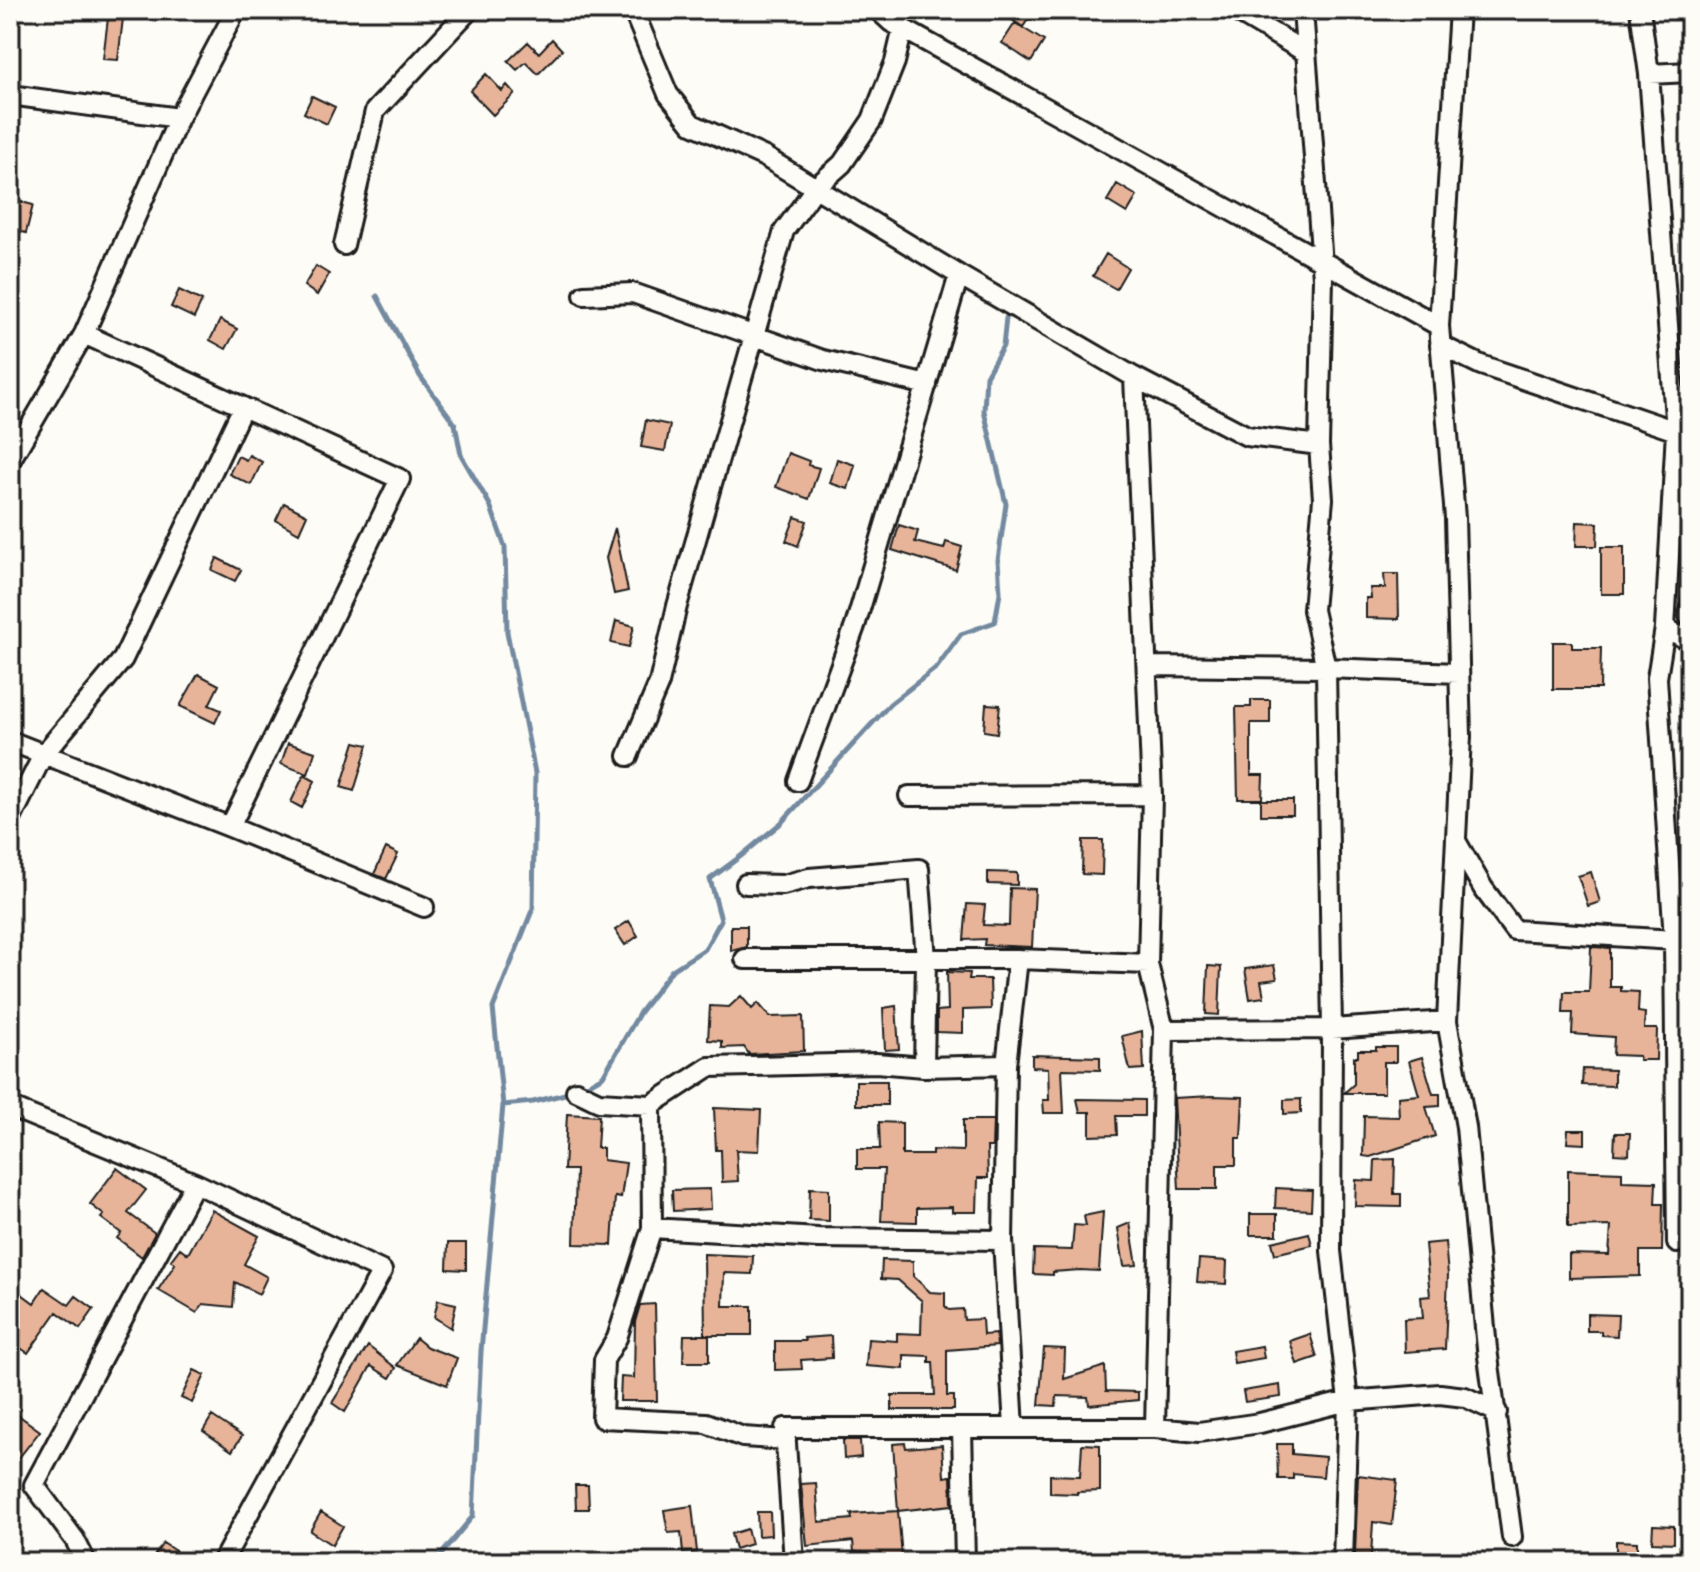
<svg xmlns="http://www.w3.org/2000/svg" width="1700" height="1572" viewBox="0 0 1700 1572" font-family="Delius,sans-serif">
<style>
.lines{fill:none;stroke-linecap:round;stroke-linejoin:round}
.stream{stroke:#73899f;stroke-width:5}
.building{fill:#e7b499;stroke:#1c1c1c;stroke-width:2}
.street-casing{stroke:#1c1c1c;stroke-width:24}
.street{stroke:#fdfcf7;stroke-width:18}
</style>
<rect width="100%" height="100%" fill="#fdfcf7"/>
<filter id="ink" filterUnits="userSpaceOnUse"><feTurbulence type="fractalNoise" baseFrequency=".0125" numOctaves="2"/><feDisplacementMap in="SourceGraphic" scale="16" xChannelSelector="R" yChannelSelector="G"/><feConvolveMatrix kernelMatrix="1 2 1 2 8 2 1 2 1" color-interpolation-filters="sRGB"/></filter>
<g filter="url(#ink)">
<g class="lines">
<path class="stream" d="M377,296L420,376L455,424L461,455L490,505L505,547L507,632L535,773L533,908L493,1008L503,1105L481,1351L473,1516L435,1562
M582,1088L603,1076L640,1012L672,970L705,949L721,920L710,879L741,856L781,823L890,704L937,667L961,634L995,622L1000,593L998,560L1006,504L984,411L986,376L1003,346L1006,318
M503,1105L533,1102L573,1092"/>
</g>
<path class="building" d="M109,10H124L118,60L103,59Z
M997,10H1034L1023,27Z
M1015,23L1044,41L1031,62L1002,43Z
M552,39L562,50L538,74L526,62L517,70L508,61L528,42L539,53Z
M486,74L502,91L507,85L515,94L493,115L470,91Z
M312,96L335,107L327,124L304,113Z
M1117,184L1137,196L1127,213L1107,201Z
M10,199L33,205L26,233L10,229Z
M1106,254L1128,268L1116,289L1093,276Z
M316,266L329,274L317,295L304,286Z
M179,290L202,301L194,318L171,307Z
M220,320L237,329L226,349L210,340Z
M646,420L670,425L665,451L641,447Z
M788,453L809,461L808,465L819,468L809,499L776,487Z
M249,455L262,462L251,485L229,474L238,456L246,460Z
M837,459L855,465L848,489L830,483Z
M284,503L307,515L299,533L276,520Z
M795,517L807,521L798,546L786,541Z
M1577,522L1598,523L1597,546H1576Z
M899,525L918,531L915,542L944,549L946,542L962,547L956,570L892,550Z
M615,528L628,591L614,594L606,558Z
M1601,547H1624V594H1601Z
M217,558L241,570L235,581L212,570Z
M1384,574H1398L1399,619L1366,618V598H1371L1370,588H1385Z
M1684,584L1690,585V627L1681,623L1678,617Z
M616,621L634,626L629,647L611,643Z
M1553,642H1572V648H1601L1600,689H1553Z
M198,674L219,685L209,705L221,710L215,723L180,706Z
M1251,700H1270V723H1251V775H1263L1262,799H1238L1236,707H1251Z
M986,704L1000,705L997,733L984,731Z
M355,742L368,745L354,791L341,787Z
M288,743L315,752L308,774L281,764Z
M304,775L315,781L302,808L291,802Z
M1261,800H1293V815H1261Z
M1083,840H1103L1102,875L1082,874Z
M386,848L398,854L386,879L374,874Z
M988,872L1017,873V885L988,884Z
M1591,872L1600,902L1588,906L1578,876Z
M1010,888L1035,889L1032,947L984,945L985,939L964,940L967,904L985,905L983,925L1009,926Z
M629,921L638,936L625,945L615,930Z
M731,926H747V947L731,951Z
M1591,947L1610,948V987H1621V991L1639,992L1638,1012L1645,1013L1644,1029H1657L1656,1060H1639V1056L1613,1055L1614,1037L1572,1034L1573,1013H1563L1564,992H1589Z
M1274,965L1277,979L1261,981L1264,997L1250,999L1245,969Z
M1208,966L1221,967L1219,1015L1206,1014Z
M947,972L970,973L969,979H990L991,1009L963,1010V1033L937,1032V1011L948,1010Z
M741,996L752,1009L758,1003L770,1017L803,1016L804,1051L749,1054L744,1047L722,1048V1041L708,1040L710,1006L729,1007Z
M896,1006L899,1049L885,1050L883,1008Z
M1142,1031L1144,1069L1130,1070L1122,1036Z
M1376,1047H1396V1062H1384V1093H1344L1354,1084V1057H1358V1050H1376Z
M1032,1055L1100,1057V1070L1062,1069L1064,1113H1044L1043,1100H1049L1048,1068L1032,1067Z
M1422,1057L1433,1094H1440V1106L1426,1107L1435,1136L1370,1157L1363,1156L1364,1116L1399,1117L1398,1097L1419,1095L1409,1061Z
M1583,1069L1614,1070V1086L1582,1085Z
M856,1081H887V1105H856Z
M1212,1096L1243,1097L1241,1138H1236V1165H1217V1189H1179L1174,1098Z
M1077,1099L1144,1100V1116H1116L1117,1135L1090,1136V1112H1080Z
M1301,1099V1113L1284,1114V1100Z
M714,1108L761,1110L759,1151L736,1150L738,1181L722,1182L721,1150H716Z
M567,1114L599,1116L597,1148H603V1160L626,1163L621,1198L615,1197L612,1245L574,1244L576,1170H564Z
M963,1120H993L992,1147H987L988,1178H978L977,1212H952V1207L917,1208V1222L881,1221L884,1169H857V1149H880L879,1122L902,1123V1155H932V1150L963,1151Z
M1568,1130H1585V1144L1567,1143Z
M1615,1133H1630L1629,1155L1614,1154Z
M1395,1159L1394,1194H1401V1207L1355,1206L1356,1180L1374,1181L1375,1160Z
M117,1168L146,1190L128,1213L155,1233L142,1257L117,1238L121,1233L101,1218L104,1215L90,1204Z
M1568,1170L1622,1172V1181L1656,1182L1655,1204H1663L1662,1251H1640V1276L1569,1278V1254L1609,1255L1611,1226L1568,1227Z
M810,1188L829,1189V1221L809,1220Z
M1276,1188L1312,1190L1311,1210L1275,1208Z
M710,1189L711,1209L673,1211L672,1190Z
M212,1210L259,1236L244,1264L267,1277L259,1294L235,1282L233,1307L203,1304L197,1313L158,1290L175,1264L171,1260L180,1248L188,1254Z
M1103,1212L1099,1271L1080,1270L1053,1272V1275L1033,1274L1034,1249L1072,1250L1074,1225L1086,1226L1084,1216Z
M1250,1214H1277V1235H1250Z
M1130,1223L1137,1265L1124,1266L1118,1228Z
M1309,1233L1312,1245L1275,1254L1272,1242Z
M1445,1242L1448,1275L1445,1349L1405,1352L1404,1319L1423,1318L1421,1297L1430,1296L1425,1244Z
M448,1243H466V1270L447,1269Z
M704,1254L753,1256L752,1274L724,1273L723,1306H752V1335H705Z
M1199,1259L1227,1261L1226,1284L1197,1282Z
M882,1260L913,1261V1276L930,1292L945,1293V1306L949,1310L963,1309L964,1320L982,1319L983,1335L996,1334L997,1346L947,1350V1396H954V1410H892V1395H935L933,1362H929V1356L904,1355V1369L866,1366L868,1339L897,1341V1333L921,1334L922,1301L898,1280L881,1279Z
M44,1288L69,1305L76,1296L94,1309L80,1329L57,1312L28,1353L10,1341V1305L19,1292L34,1303Z
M438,1300L456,1304L451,1328L434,1317Z
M655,1304L657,1401H620L621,1377L634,1378L635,1322L640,1305Z
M1587,1314L1618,1315L1617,1336L1601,1335V1331H1587Z
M1310,1334L1317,1357L1297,1364L1290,1341Z
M684,1335H709V1362H683Z
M831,1336L832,1358L801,1360L802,1369L775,1370V1341H805L804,1338Z
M416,1338L427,1347L457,1358L447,1385L397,1365Z
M368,1346L396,1368L390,1378L371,1366L345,1412L332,1403Z
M1262,1346L1264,1358L1234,1363L1232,1351Z
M1044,1348L1065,1349L1064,1379L1105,1366L1106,1391L1138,1392V1400L1089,1405L1088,1397L1057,1396L1056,1406L1039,1405Z
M194,1370L205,1375L192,1403L181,1398Z
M1280,1385L1281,1397L1245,1402L1243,1391Z
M10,1409L40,1431L10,1469Z
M212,1416L242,1436L232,1451L203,1431Z
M843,1440H860L861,1457L844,1459Z
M905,1443L906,1448L942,1445L944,1477L951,1476L952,1505L898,1511L902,1557L883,1558V1562H861V1552H854L853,1541L807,1546L801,1484L816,1483L819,1522L852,1519L851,1514L898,1511L893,1444Z
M1082,1444L1100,1445V1491L1077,1492V1494L1050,1493V1475L1080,1476Z
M1277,1444H1292V1454L1325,1457L1323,1477L1293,1474V1479H1278Z
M1358,1475L1397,1480L1392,1525L1373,1522L1371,1556L1355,1555Z
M575,1485H588L589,1509H576Z
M692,1506L697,1552L683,1553L681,1532L668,1533L664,1510Z
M321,1512L343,1526L332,1545L310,1531Z
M757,1512H770L771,1535L758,1536Z
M1653,1525L1674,1526V1543L1652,1542Z
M747,1529L751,1544L735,1549L731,1534Z
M1616,1541L1637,1542V1562H1616Z
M163,1543L192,1562H150Z"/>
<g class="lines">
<defs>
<path id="street" d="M633,10L668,94L692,124L765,157L959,275L855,626L798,781
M878,10L891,22L1439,326
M1234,10L1305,52
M1303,10L1323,278L1319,445L1323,499L1313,610L1326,668L1332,1029L1331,1251L1348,1401L1343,1562
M1459,10L1439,326L1455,518L1461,736L1447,1021L1466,1127L1487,1349L1512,1537
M1640,10L1649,74L1676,431L1665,628L1657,678L1674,940L1677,1243
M1649,74L1690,72
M10,95L179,118
M344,245L375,111L469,10
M959,275L1134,377L1247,436L1319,445
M584,295L633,293L823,360L927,385
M84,334L400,479L230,827
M1440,345L1481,365L1676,431L1690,439
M1134,377L1152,795L1148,964L1164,1030L1155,1428
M10,461L84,334L179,118L236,10
M1665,628L1690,641
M1147,666L1326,668L1459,673
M10,741L230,827L424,907
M628,756L659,683L677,606L784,231L816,187L842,164L872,120L895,62L903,28
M909,796L1152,795
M10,821L43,755L123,659L243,407
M1456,841L1483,888L1514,930L1674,940
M746,884L783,885L809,878L919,869L926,959L924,1067
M745,959H1018L1148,964
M1164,1030L1332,1029L1447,1021
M576,1091L599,1102L651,1105L709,1067L876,1063L924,1067L1006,1065
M651,1105L652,1228L617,1338L604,1360L602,1418L706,1423L743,1437L786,1440
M10,1107L195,1183L382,1271L222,1562
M652,1228L818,1238L1003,1240
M962,1428L965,1562
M1014,1428L1003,1240L1006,1065L1018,959
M86,1562L75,1540L34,1485L195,1183
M794,1562L785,1428H1155L1199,1432L1260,1423L1348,1401L1440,1394L1465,1397L1497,1412"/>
</defs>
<use href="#street" class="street-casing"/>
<use href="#street" class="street"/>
</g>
</g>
<rect width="1700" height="1572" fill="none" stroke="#fdfcf7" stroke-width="40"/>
<rect x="20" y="20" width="1660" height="1532" fill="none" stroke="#1c1c1c" stroke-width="3" filter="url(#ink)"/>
</svg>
